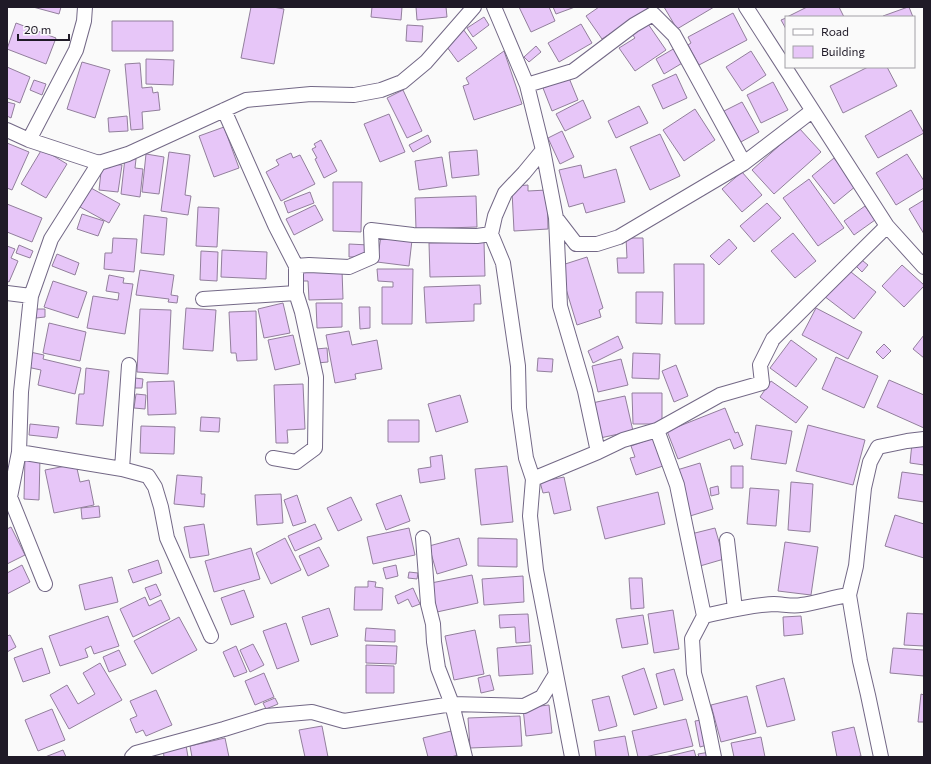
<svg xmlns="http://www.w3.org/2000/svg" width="931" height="764" viewBox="0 0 931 764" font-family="Commissioner,sans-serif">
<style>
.building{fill:#e7c6f8;stroke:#927f9c}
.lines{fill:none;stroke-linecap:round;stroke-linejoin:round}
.street-casing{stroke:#736886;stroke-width:16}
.street{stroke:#fff;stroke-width:14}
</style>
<rect width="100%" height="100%" fill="#fafafa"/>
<path class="building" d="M33,7H61L59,14Z
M251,7H273L284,9L274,64L241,58Z
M372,7H402L401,20L371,17Z
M416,7H446L447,17L417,20Z
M519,7H549L555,21L531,32Z
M553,7H575L556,14Z
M599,7H647L648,9L602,39L586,16Z
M664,7H714L677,29Z
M807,7H839L844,17H787Z
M908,7H909L913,17H884L883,16Z
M733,13L747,40L699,65L688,45L691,43L688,37Z
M484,17L489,25L473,37L467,28Z
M786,18V29L781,20Z
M112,21H173V51H112Z
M646,21L666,50L635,71L619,48L635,38L630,31Z
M16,23L56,38L46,64L7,49Z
M581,24L592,43L559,62L548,43Z
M407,25L423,26L422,42L406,41Z
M463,29L477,48L458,62L444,43Z
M536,46L541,52L529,62L524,57Z
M675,48L684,62L664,74L656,59Z
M504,51L522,104L474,120L463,86L469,84L466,78Z
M751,51L766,75L742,91L726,67Z
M146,59L174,60L173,85L146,84Z
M82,62L110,70L95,118L67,109Z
M140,63L142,88L152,87L153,93L158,92L160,110L142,112L143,129L131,130L125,64Z
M7,67L30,77L20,103L7,98Z
M868,67H887L897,86L843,113L830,86Z
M676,74L687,98L663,109L652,85Z
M569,78L578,100L552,111L543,88Z
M34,80L46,84L42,95L30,90Z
M773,82L788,110L761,123L747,95Z
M403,90L422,131L407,138L387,98Z
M583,100L591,118L565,131L556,114Z
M7,102L15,104L11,118L7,116Z
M742,102L759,132L739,143L722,112Z
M639,106L648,123L616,138L608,121Z
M695,109L715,140L684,161L663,130Z
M911,110L924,133L878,158L865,136Z
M389,114L405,152L380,162L364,124Z
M127,116L128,131L109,132L108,118Z
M224,127L239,168L214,177L199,136Z
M799,128L821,152L774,194L752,170Z
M562,131L574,157L560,164L548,138Z
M660,134L680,176L650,190L630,147Z
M428,135L431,142L413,152L409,145Z
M321,140L337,171L324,178L315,159L317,158L312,149L316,147L314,144Z
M7,143L29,152L12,190L7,188Z
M42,149L67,164L46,198L21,184Z
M477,150L479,175L452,178L449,152Z
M169,152L190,155L185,195L191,196L188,215L161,211Z
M291,153L293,158L300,155L315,184L281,201L266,172L279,165L276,160Z
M146,154L164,157L159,194L142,192Z
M907,154L924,181V188L896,205L876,173Z
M442,157L447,186L419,190L415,161Z
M125,158L136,159L135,168L143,169L140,197L121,194Z
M834,158L856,186L834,204L812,176Z
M102,163L122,165L118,192L99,190Z
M581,165L584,178L616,169L625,202L586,213L583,203L569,207L559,170Z
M742,172L762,195L742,212L722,189Z
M809,179L844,228L818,246L783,198Z
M333,182H362L361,232L333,231Z
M528,185V191L547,190L548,229L514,231L512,191L516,186Z
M91,188L120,204L109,223L80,207Z
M310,192L314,203L288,213L284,202Z
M476,196L477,227L416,229L415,198Z
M924,200V234L909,209Z
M767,203L781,218L754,242L740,226Z
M7,204L42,218L32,242L7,232Z
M315,205L323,220L294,235L286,219Z
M865,206L875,220L854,235L844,221Z
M198,207L219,208L217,247L196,246Z
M82,214L104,221L98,236L77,229Z
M144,215L167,218L164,255L141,253Z
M793,233L816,261L795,278L771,251Z
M381,236L412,240L409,266L377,262Z
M113,238L137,239L134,272L104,269L105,253H112Z
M626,238H643L644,273H618L617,258H627Z
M729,239L737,248L719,265L710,256Z
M484,242L485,276L430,277L429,243Z
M349,244L369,245L368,257H349Z
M19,245L33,251L30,258L16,253Z
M7,246L15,249L11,258L18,261L9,282L7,281Z
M222,250L267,252L266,279L221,277Z
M201,251L218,252L217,281L200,280Z
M57,254L79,263L75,275L52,266Z
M587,257L603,308L599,310L601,317L577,325L559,266Z
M858,257L868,265L862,272L853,263Z
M674,264H704V324H675Z
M902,265L924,285V286L904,307L882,286Z
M846,268L876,292L854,319L824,296Z
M377,269H413L412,324H382V287H393V282L378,281Z
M140,270L174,275L171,295L178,296L177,303L168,302L169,299L136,295Z
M342,270L343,299L309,300L308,281H300V271Z
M109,275L124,278L123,283L133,284L125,334L87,328L93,296L118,300L119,293L106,291Z
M53,281L87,292L78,318L44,307Z
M480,285L481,304H474V321L426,323L424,287Z
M636,292H663L662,324L636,323Z
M283,303L290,333L264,338L258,309Z
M316,303H342V327L317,328Z
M359,307H370V328L360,329Z
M186,308L216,310L213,351L183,349Z
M816,308L862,332L848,359L802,335Z
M36,309H45V317L36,318Z
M140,309L171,310L168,374L137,372Z
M256,311L257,360L237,361L236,353H231L229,312Z
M49,323L86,332L80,361L43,353Z
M349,331L352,345L377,340L382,369L355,374L356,379L335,383L326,335Z
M293,335L300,364L275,370L268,340Z
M924,335V358L913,349Z
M618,336L623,348L593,363L588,351Z
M791,340L817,359L796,387L770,368Z
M884,344L891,351L883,359L876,352Z
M327,348L328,362L317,363L316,349Z
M30,352L44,355L43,359L81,368L75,394L38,385L41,370L27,367Z
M633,353L660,354L659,379L632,378Z
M836,357L878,376L864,408L822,389Z
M538,358L553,359L552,372L537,371Z
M621,359L628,385L598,392L592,366Z
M676,365L688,396L674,402L662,371Z
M86,368L109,371L103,426L76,424L79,394H84Z
M135,378L143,379L142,388H135Z
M889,380L924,395V428L877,407Z
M174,381L176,414L148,415L147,382Z
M771,381L808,407L796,423L760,397Z
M303,384L305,429L287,430L288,443H276L274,385Z
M632,393H662V424H633Z
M136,394L146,395L145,409L134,408Z
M460,395L468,422L436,432L428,404Z
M625,396L633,431L600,438L592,403Z
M725,408L735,433L738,432L743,445L734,449L730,439L678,459L667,431Z
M201,417L220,418L219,432L200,431Z
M388,420H419V442H388Z
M30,424L59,427L57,438L29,435Z
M756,425L792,431L786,464L751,459Z
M808,425L865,440L853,485L796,471Z
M141,426L175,427L174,454L140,453Z
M653,438L663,466L636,475L630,458L635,457L631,446Z
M912,443L924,444V465L910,463Z
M442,455L445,479L420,483L418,469L431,467L430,457Z
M25,457H40L39,500L24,499Z
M700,463L713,509L690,516L677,470Z
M76,464L80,482L89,480L94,505L54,513L45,470Z
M507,466L513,522L481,525L475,469Z
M731,466H743V488H731Z
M902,472L924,475V502L898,498Z
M177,475L202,477L201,494H205L204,507L174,504Z
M564,477L571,510L554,514L549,492L543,493L540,482Z
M791,482L813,484L810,532L788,530Z
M718,486L719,494L711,496L710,488Z
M750,488L779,490L776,526L747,524Z
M658,492L665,524L605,539L597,507Z
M281,494L283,523L257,525L255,495Z
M297,495L306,522L293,526L284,500Z
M401,495L410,521L386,530L376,504Z
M351,497L362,520L338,531L327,508Z
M99,506L100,517L82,519L81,508Z
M895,515L924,524V558L885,546Z
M204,524L209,555L190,558L184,527Z
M315,524L322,539L295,551L288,536Z
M11,527L25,555L7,564V529Z
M409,528L415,555L373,564L367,537Z
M715,528L724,559L700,566L691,534Z
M285,538L301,570L271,584L256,553Z
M459,538L467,565L437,574L429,546Z
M478,538L517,539V567L478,566Z
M785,542L818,547L811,595L778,591Z
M319,547L329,566L308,576L299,556Z
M251,548L260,579L214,592L205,561Z
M158,560L162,573L133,583L128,570Z
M22,565L30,582L7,594V573Z
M396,565L398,576L386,579L383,568Z
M409,572L418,573L417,579L408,578Z
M472,575L478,603L437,612L431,583Z
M523,576L524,602L484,605L482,579Z
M112,577L118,602L85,610L79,585Z
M629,578H642L644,608L631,609Z
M368,581L376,582L375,587L383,588L382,610H354L355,587H368Z
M156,584L161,595L150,600L145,588Z
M413,588L420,604L412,607L408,599L398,604L395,596Z
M244,590L254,617L231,625L221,598Z
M145,597L149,606L161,600L170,619L133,637L120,609Z
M329,608L338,636L311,645L302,617Z
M673,610L679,649L654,653L648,614Z
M907,613L924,614V646L904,645Z
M528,614L530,642L516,643L515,627L500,628L499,615Z
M643,615L648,644L622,648L616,619Z
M108,616L119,646L94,654L91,646L85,649L88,657L60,666L49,636Z
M801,616L803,634L784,636L783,617Z
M179,617L197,650L152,674L134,641Z
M286,623L299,661L277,669L263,631Z
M366,628L395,630V642L365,641Z
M475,630L484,674L454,680L445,636Z
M10,635L16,647L7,652V636Z
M253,644L264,665L250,672L240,650Z
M366,645L397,646L396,664L366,663Z
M531,645L533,674L499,676L497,648Z
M236,646L247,672L234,677L223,652Z
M42,648L50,673L23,682L14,658Z
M893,648L924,650V676L890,673Z
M119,650L126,665L109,672L103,657Z
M100,663L122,700L69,729L50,695L67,685L78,704L95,694L83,673Z
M366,665L394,666V693H366Z
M644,668L657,708L634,715L622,676Z
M674,669L683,700L664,705L656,674Z
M264,673L274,697L255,705L245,681Z
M490,675L494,690L481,693L478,678Z
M784,678L795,720L767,727L756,686Z
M156,690L172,725L146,736L143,730L136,733L130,719L137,716L130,701Z
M921,694L924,695V722H918Z
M609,696L617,726L599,731L592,700Z
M747,696L756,733L721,742L711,705Z
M275,698L278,704L266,709L263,703Z
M549,705L552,733L526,736L523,708Z
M52,709L65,740L38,751L25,720Z
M520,716L522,746L470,748L468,718Z
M686,719L693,746L645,757H638L632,731Z
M702,720L707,745L700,747L695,721Z
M322,726L328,757H305L299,730Z
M854,727L861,756L856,757H837L832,732Z
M451,731L458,755L451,757H428L423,738Z
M625,736L629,757H596L594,741Z
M761,737L765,757H734L731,743Z
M225,738L229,757H192L190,746Z
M186,745L188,757H164L163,749Z
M63,750L66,757H45Z
M694,750L696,757H665Z
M710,752L711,757H699L698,754Z"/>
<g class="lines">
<defs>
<path id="street" d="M494,7L527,85L543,150L556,218L560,306L585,391L598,452
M746,7L887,226L924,267
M527,85L573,71L634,25L653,14L674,35L744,163
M224,110L275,225L296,266L309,265L349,267L372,257L371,230L413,235L477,236L491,234L495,216L505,193L524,173L543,150
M7,130L29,140L99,163L128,154L246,100L311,94L354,95L381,90L402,82L426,62L474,7
M29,140L76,50L84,21L85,7
M556,218L576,244H597L619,237L744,163L812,111
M7,293L31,296
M203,299L296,293
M657,430L720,395L762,383L760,365L773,339L887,226
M19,452L122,469L148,476L155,487L161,507L167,538L211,636
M273,458L296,462L315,448L316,377L302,312L296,293V266
M122,469L129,365
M533,479L598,452L623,440L657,430L677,485L704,616L692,639L694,673L706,717L714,757
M10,497L45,584
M7,500L10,497L19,452L21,392L31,296L51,239L99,163
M423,538L428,604L433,624L434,642L438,668L452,704L465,757
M727,540L735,609
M704,616C727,611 750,605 774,604C783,604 792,607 801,605C817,603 833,597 849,595
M556,674L572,757
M132,757L136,753L224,729L266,716L312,712L344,721L452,704L524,706L542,697L556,674L536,570L530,516L533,479L526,458L519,408L518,366L503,263L491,234
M881,757L868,695L860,661L849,595L856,566L864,488L870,462L878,447L907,441L924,439"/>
</defs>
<use href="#street" class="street-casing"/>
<use href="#street" class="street"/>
</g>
<rect width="931" height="764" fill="none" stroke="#1f1a27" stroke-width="16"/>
<rect x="785" y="16" width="130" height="52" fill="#fafafa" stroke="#a2a0a6"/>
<rect x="793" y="29" width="20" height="6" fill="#ffffff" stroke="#a2a0a6"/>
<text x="821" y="36" font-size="12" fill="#1f1a27">Road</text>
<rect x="793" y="46" width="20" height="12" fill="#e7c6f8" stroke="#a2a0a6"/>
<text x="821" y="56" font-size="12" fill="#1f1a27">Building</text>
<path d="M18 34v6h51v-6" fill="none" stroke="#1f1a27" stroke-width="2"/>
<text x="24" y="34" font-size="12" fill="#1f1a27" stroke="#fafafa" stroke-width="3" paint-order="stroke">20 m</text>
</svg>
